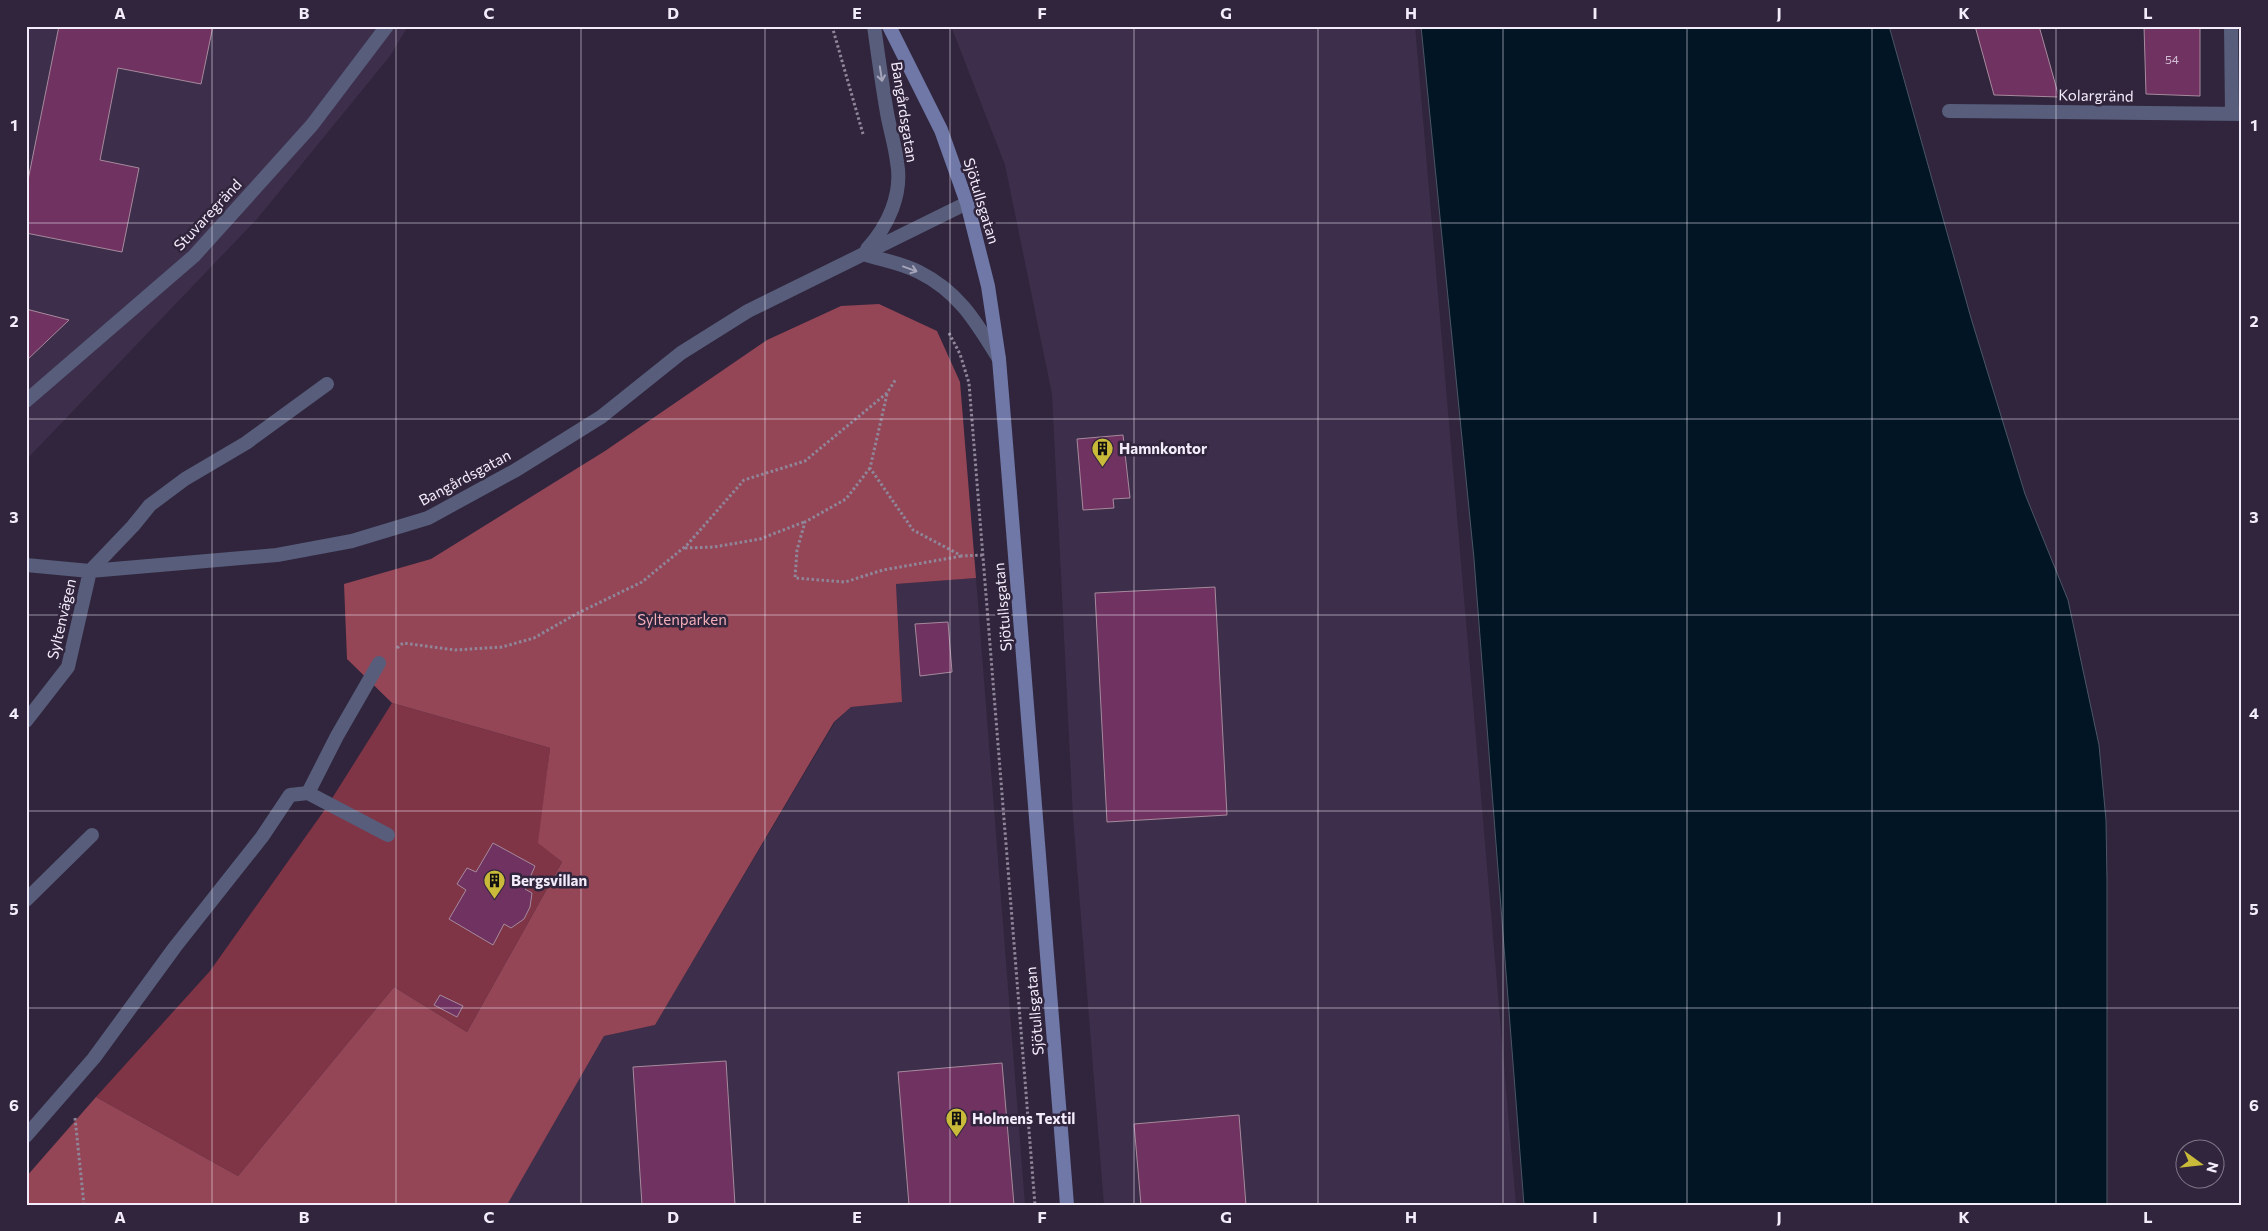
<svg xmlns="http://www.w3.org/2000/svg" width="2268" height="1231" viewBox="0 0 2268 1231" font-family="Commissioner,sans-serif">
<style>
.built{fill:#3d2f4b}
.green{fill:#803546}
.forest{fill:#944656}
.water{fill:#021525;stroke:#4a5665}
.building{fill:#703261;stroke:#a68a9d}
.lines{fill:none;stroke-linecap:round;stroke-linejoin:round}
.path{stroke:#8f8699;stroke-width:3;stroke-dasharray:2.5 2.5;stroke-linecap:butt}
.service{stroke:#575d7a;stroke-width:14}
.minor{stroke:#575d7a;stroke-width:14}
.secondary{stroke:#6f78a7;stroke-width:14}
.oneway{stroke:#a5a4ba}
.grid{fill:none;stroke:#f3ecfb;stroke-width:1;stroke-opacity:0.55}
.labels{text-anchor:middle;stroke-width:5;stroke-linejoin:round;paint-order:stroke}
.number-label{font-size:12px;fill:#d2bed4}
.street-label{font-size:15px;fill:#f3ecfb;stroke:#30253c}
.poi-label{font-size:15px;font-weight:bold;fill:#f3ecfb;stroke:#30253c;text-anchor:start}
.park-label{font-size:15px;fill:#f3aeb9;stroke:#30253c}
.neatline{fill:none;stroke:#f3ecfb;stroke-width:2}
.grid-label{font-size:16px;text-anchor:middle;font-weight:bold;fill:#f3ecfb}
</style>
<rect width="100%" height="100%" fill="#30253c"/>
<path class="built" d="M26,26H408L390,56L257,219L26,460Z
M951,26H1415L1516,1205H1104L1073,817L1052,394L1005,165Z
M976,578L1025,1205H507L604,1036L655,1025L835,722L851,707L902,702L896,584Z"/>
<path class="green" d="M392,703L550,748L539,843L562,862L467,1032L394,987L238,1176L96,1097L210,971L326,808Z"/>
<path class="forest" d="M879,304L937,331L960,382L976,578L896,584L902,702L851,707L834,722L655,1025L604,1036L507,1205H26V1177L96,1097L238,1176L394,987L467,1032L562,862L538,843L550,748L392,703L347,659L344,584L431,559L605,451L767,340L841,306Z"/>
<path class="water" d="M1421,26H1889L1971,318L2025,494L2068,600L2099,745L2106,820L2107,881V1205H1524L1474,559Z"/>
<path class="building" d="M59,26H213L201,84L118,68L100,160L139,168L122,252L26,233V190Z
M1975,26H2039L2059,97L1994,95Z
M2144,26H2200V96L2146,94Z
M26,309L69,320L26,361Z
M1123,435L1130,498L1113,499L1114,508L1083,510L1077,439Z
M1215,587L1227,815L1107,822L1095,593Z
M948,622L952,672L920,676L915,624Z
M493,843L535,866L525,889L532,893L530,907L524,919L511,928L504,924L493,945L449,919L466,890L457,884L467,868L476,872Z
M440,995L463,1006L457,1017L434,1005Z
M726,1061L735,1205H642L633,1067Z
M1002,1063L1014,1205H909L898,1072Z
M1239,1115L1246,1205H1141L1134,1124Z"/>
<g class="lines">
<path class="path" d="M832,26L863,134
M949,333L960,354L969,383L1035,1205
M887,394L870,468L913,530L962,556L983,555
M870,468L846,499L805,522L797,550L795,578L845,582L883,570L962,556
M685,548L714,547L760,539L804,522
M397,648L403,643L455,650L502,647L534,638L576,614L642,582L687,545L744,480L805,461L887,393L896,379
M75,1118L84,1205"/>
<path class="service" d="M90,571L133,526L150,505L185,479L246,443L327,384
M308,793L337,736L379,663
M26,900L92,835"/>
<path class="minor" d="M2231,26L2232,114
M1949,111L2242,114
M867,249C888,226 903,194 897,162C895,145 890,130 887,113C882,84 878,55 874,26
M863,254C882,260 902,263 919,272C959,292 976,322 999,359
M26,401L194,256L312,125L387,26
M26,565L90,571L277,555L352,541L428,518L516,470L601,417L681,353L748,311L967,203
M26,721L68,667L90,571
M26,1136L94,1058L175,947L262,837L290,795L308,793L388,835"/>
<path class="secondary" d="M889,26L941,130L967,203L988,286L999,359L1005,431L1067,1205"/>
</g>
<defs><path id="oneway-shaft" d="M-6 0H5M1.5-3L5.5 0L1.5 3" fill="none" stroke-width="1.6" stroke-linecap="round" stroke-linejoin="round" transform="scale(1.25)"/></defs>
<g class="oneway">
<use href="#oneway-shaft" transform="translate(881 74) rotate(81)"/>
<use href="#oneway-shaft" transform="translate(910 269) rotate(20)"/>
</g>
<path class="grid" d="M212,26V1205M396,26V1205M581,26V1205M765,26V1205M950,26V1205M1134,26V1205M1318,26V1205M1503,26V1205M1687,26V1205M1872,26V1205M2056,26V1205M26,223H2242M26,419H2242M26,615H2242M26,811H2242M26,1008H2242"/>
<defs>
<symbol id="building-pin" viewBox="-11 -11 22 30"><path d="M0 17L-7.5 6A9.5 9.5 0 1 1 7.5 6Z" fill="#caba3a" stroke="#30253c"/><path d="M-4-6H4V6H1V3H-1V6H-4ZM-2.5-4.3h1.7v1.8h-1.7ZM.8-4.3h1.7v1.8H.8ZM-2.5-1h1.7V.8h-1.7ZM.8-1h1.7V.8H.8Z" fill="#111"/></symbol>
</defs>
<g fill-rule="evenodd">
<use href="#building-pin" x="1090" y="436" width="25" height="34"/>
<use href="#building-pin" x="482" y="868" width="25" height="34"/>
<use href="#building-pin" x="944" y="1106" width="25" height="34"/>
</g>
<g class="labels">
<g class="number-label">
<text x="2172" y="64">54</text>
</g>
<g class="street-label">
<text transform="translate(2096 96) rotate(1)" y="5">Kolargränd</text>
<text transform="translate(904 112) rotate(81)" y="5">Bangårdsgatan</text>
<text transform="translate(981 201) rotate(73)" y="5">Sjötullsgatan</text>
<text transform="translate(208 215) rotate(-47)" y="5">Stuvaregränd</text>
<text transform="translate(465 478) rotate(-28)" y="5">Bangårdsgatan</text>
<text transform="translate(1003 607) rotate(-95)" y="5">Sjötullsgatan</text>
<text transform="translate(62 619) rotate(-77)" y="5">Syltenvägen</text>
<text transform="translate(1035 1011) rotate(-95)" y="5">Sjötullsgatan</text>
</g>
<g class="poi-label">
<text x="1119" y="454">Hamnkontor</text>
<text x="511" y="886">Bergsvillan</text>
<text x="972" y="1124">Holmens Textil</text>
</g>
<g class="park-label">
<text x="682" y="625">Syltenparken</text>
</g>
</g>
<rect width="2268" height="1231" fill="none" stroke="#30253c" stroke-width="55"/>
<g transform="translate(2200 1164) rotate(105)"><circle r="24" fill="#30253c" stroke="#7e7588"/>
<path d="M0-4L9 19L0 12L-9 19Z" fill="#caba3a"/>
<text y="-8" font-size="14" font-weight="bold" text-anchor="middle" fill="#f3ecfb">N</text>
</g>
<rect x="28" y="28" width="2212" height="1176" class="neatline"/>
<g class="grid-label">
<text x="120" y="19">A</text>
<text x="304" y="19">B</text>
<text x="489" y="19">C</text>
<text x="673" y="19">D</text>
<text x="857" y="19">E</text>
<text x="1042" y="19">F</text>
<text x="1226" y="19">G</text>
<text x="1411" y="19">H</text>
<text x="1595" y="19">I</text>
<text x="1779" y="19">J</text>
<text x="1964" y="19">K</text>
<text x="2148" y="19">L</text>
<text x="14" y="131">1</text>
<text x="2254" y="131">1</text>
<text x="14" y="327">2</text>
<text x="2254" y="327">2</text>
<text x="14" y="523">3</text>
<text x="2254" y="523">3</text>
<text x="14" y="719">4</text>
<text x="2254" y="719">4</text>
<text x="14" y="915">5</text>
<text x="2254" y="915">5</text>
<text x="14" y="1111">6</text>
<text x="2254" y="1111">6</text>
<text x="120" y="1223">A</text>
<text x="304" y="1223">B</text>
<text x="489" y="1223">C</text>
<text x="673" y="1223">D</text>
<text x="857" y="1223">E</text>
<text x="1042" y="1223">F</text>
<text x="1226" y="1223">G</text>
<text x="1411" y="1223">H</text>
<text x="1595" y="1223">I</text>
<text x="1779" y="1223">J</text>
<text x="1964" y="1223">K</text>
<text x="2148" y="1223">L</text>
</g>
</svg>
